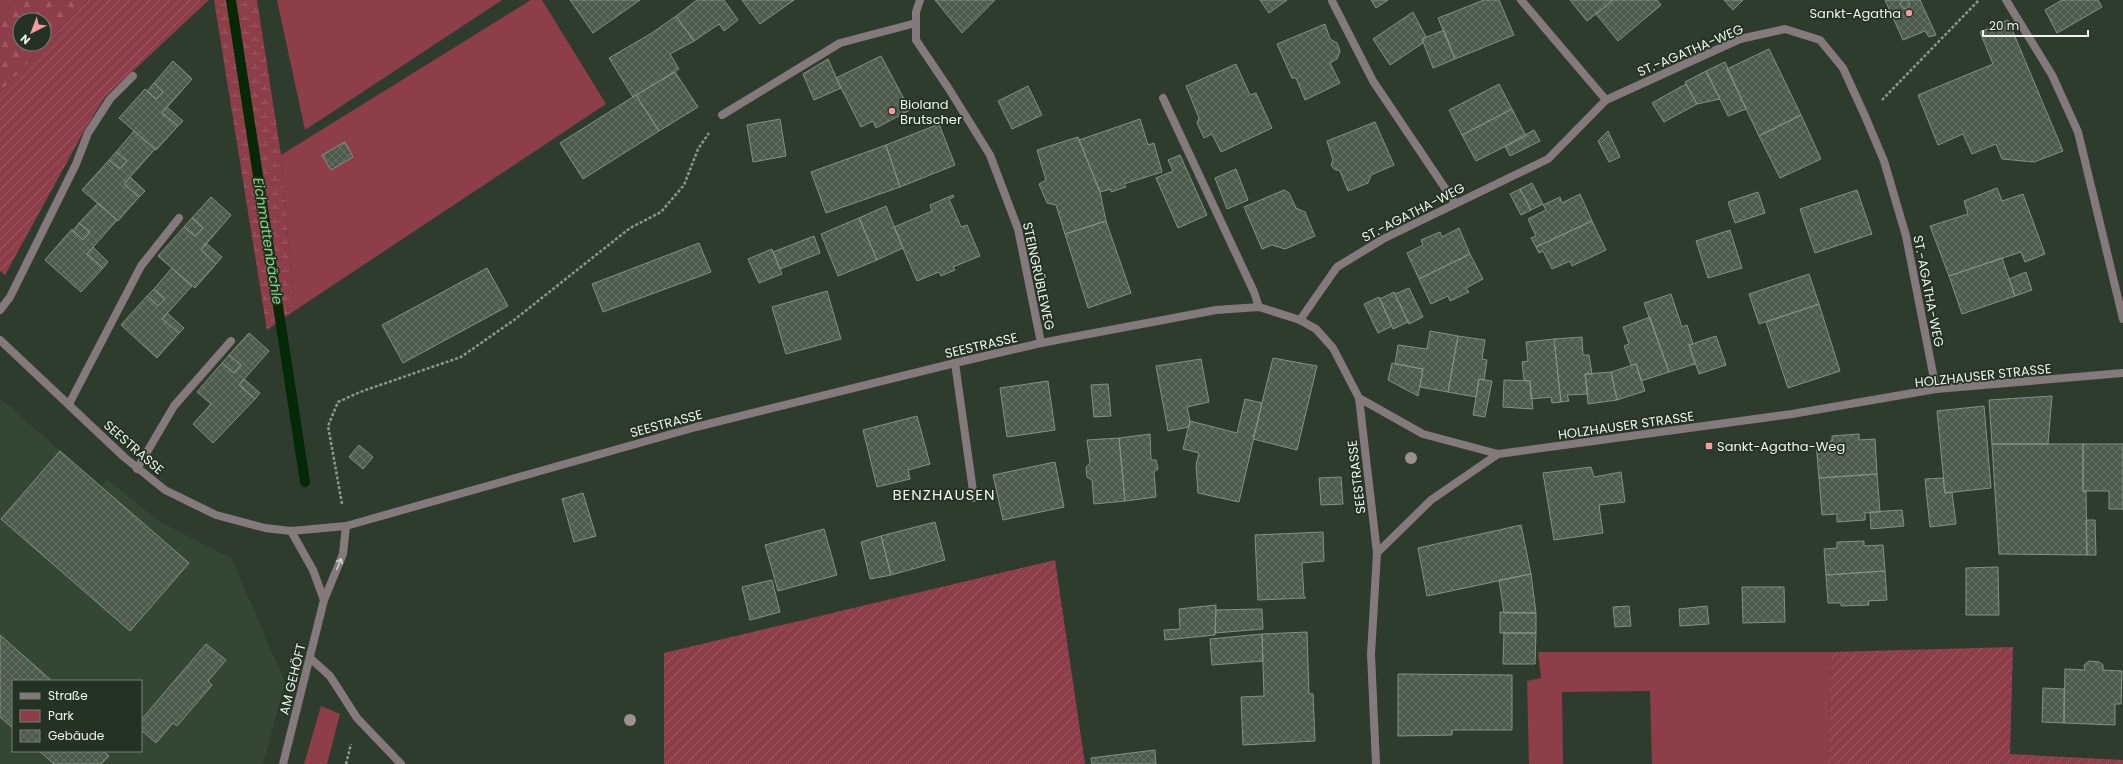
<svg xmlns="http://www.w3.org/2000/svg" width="2123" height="764" viewBox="0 0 2123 764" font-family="Poppins,sans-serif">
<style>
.built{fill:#344734;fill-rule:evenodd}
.green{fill:#8e3e49}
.forest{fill:url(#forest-firs);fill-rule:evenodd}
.wetland{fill:url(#wetland-marsh)}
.garden{fill:url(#garden-furrows)}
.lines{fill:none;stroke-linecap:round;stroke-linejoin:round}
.stream{stroke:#032906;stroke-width:10}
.building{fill:url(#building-cross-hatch);stroke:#829282}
.path{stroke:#8d988d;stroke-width:2.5;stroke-dasharray:3 2;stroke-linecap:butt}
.service{stroke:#857a7b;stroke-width:8}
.minor{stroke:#857a7b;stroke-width:8}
.tertiary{stroke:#857a7b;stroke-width:8}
.tree{fill:#9a928c}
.oneway{stroke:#ced1cb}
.poi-dot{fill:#f49aa3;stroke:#243224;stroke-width:1.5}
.labels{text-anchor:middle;stroke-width:3.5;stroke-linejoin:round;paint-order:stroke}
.poi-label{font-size:13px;fill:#eef6ed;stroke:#243224;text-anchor:start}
.street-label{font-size:13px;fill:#eef6ed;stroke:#243224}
.water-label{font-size:14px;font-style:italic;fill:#7dd87e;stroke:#243224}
.quarter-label{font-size:15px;letter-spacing:1px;fill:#eef6ed;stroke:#243224}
</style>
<defs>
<pattern id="forest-firs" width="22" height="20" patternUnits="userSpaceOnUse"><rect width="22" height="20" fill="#8e3e49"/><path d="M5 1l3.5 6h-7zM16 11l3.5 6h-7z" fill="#9e5a64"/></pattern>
<pattern id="wetland-marsh" width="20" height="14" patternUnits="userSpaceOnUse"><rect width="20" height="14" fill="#8e3e49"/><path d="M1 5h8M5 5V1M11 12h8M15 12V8" fill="none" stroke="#9e5a64"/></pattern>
<pattern id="garden-furrows" width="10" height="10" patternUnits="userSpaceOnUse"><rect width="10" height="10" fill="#8e3e49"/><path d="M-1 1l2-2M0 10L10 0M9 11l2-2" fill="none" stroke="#9e5a64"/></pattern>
<pattern id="building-cross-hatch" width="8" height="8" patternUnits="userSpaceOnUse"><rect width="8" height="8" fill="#4d5b4c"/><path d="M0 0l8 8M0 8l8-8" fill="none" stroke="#677366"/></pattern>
</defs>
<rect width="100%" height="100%" fill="#2e3c2e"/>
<path class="built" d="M0,398L100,486L107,479L157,520L232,559L285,683L263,764H0ZM13,681H141V751H13Z"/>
<path class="green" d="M0,0H17L0,18Z
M277,0H502L305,130Z
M531,0H542L606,104L294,311L281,155Z
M1538,652H1831L1828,764H1652L1650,691L1562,692L1563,764H1529L1527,681L1541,678Z
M321,706L340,714L327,764H304Z"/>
<path class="forest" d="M17,0H88L0,92V18ZM20,20H44V44H20Z"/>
<path class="wetland" d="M214,0H257L281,155L294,311L267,330Z"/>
<path class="garden" d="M88,0H209L105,97L84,131L5,275L0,271V92Z
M1055,560L1085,764H664V653Z
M2013,647L2010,754L2123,760V764H1828L1831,652Z"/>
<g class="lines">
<path class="stream" d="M231,0L305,482"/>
</g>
<path class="building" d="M1900.5 4a4.5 4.5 0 1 1 9 0a4.5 4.5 0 1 1-9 0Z
M570,0H640L593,33Z
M697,0H724L738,20L724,31L719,24L694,41L676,16Z
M742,0H794L760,24Z
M935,0H995L962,33Z
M1260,0H1287L1269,13Z
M1371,0H1388L1376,8Z
M1484,0H1499L1514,35L1455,59L1438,18Z
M1570,0H1613L1587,21Z
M1613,0H1657L1661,5L1618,41L1596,14Z
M1724,0H1743L1733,10Z
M1885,0H1920L1936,35L1929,37L1925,31L1903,40Z
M2062,0H2098L2102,7L2057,33L2045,10Z
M1413,12L1426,37L1422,39L1423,43L1390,65L1373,39Z
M676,16L694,41L670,54L679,69L633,97L609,58L652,33Z
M2008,20L2063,151L2034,162L2002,159L1996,144L1972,154L1963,134L1938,145L1918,95L1993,64L1980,32Z
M1325,24L1330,39L1337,43L1340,51L1337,59L1330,63L1340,83L1305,100L1296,78H1292L1277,44Z
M1444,30L1455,59L1433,68L1422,39Z
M1769,49L1801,115L1759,136L1727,69Z
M881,56L910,110L876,128L873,121L861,127L836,78Z
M828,59L841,88L814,100L803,74Z
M173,61L192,79L162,113L178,126L156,150L119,118L145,89L156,99L163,92L154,83Z
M1725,62L1746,109L1728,116L1706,71Z
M1236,64L1250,95L1256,93L1272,128L1221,152L1212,134L1204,138L1197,123L1199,118L1186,86Z
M1706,71L1720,99L1697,104L1685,82Z
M675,72L698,107L659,131L636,95Z
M154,83L163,92L156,99L147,91Z
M1499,84L1512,109L1462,135L1449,110Z
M1686,84L1697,104L1664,122L1652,103Z
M1028,86L1042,115L1012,129L998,101Z
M636,95L659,131L583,179L560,143Z
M167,107L183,121L178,126L162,113Z
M1512,109L1526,136L1476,161L1462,135Z
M1801,115L1821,159L1780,178L1759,136Z
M780,119L786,156L753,162L747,125Z
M1140,119L1148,145L1154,143L1162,172L1124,184L1126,187L1111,192V189L1100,192L1079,140Z
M1375,122L1394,165L1371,175L1368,183L1348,191L1340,171L1334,169L1331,165L1333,160L1327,141Z
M939,124L955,165L900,187L886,145Z
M1534,130L1540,141L1510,156L1505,146Z
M134,131L155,149L124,184L139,197L118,221L82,190L109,160L120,169L127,161L116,152Z
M1608,131L1620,157L1609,162L1598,141Z
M1078,137L1100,192L1106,221L1065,234L1056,205L1047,203L1039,184L1046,180L1037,150Z
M345,142L353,157L331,170L322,155Z
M886,145L900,187L826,213L811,172Z
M116,152L127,161L120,169L109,160Z
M1180,155L1207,215L1178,228L1156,178L1173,171L1168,160Z
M1236,169L1248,200L1227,209L1215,178Z
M130,177L145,191L139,197L124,184Z
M1532,183L1543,204L1531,210L1520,189Z
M1997,188L2002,201L2023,194L2045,254L2025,262L2021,252L1949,276L1930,226L1968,214L1964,201Z
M1520,189L1531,210L1521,215L1510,194Z
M1284,190L1289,193L1296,208L1305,212L1315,236L1285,249L1272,245L1262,249L1244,207Z
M1857,190L1872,234L1815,253L1800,209Z
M1758,192L1765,213L1735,223L1728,202Z
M1580,194L1592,221L1536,247L1531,238L1536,236L1528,219L1546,210L1543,205L1560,197L1562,203Z
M953,195L954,197L949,199L961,227L967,225L980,256L953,267L955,270L941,276L939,272L917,281L894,227L932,211L930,205Z
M211,197L231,215L201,250L216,264L195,288L158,256L184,227L195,236L203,228L192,218Z
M98,203L117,220L87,254L103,268L81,292L45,260L72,229L83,240L90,232L79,223Z
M886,206L903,248L877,260L859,218Z
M192,218L203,228L195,236L184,227Z
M859,218L877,260L838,276L821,234Z
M1106,221L1131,293L1088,308L1065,234Z
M1592,221L1606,250L1572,266L1570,261L1552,269L1543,251L1539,253L1536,247Z
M79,223L90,232L83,240L73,231Z
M1459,228L1470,254L1419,279L1407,253L1423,245L1421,240L1440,232L1442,237Z
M1730,230L1742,268L1708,278L1696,241Z
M814,236L820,253L780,269L773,252Z
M206,243L222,257L216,264L201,250Z
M699,243L711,272L603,312L592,284Z
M93,247L108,262L103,268L87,254Z
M772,249L782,274L759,283L748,259Z
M1470,254L1483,279L1466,288L1469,292L1450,301L1448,296L1431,304L1419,279Z
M2002,258L2015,296L1962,314L1949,276Z
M172,268L192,286L162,319L179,333L157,358L121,325L147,296L158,306L165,299L154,289Z
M487,268L508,306L403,363L382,325Z
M2026,272L2032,290L2015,296L2009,279Z
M1809,274L1819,304L1759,324L1749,294Z
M1409,288L1423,317L1409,324L1395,294Z
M154,289L165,299L158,306L147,296Z
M827,291L841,339L786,354L772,307Z
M1394,292L1408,322L1393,329L1380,299Z
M1671,294L1682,327L1687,325L1693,344L1689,345L1695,364L1669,372L1644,303Z
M1379,297L1392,326L1378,333L1364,304Z
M1819,304L1840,371L1788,388L1766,322Z
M167,313L184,328L179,333L162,319Z
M1650,317L1669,372L1641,381L1636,364L1631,365L1624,346L1629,344L1623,327Z
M1430,331L1458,336L1448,392L1420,387L1423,369L1395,364L1398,345L1427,349Z
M249,333L269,351L239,385L255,399L213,443L193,424L211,404L197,392L222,363L234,373L241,365L229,355Z
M1458,336L1485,340L1482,359L1487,360L1484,380L1479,379L1476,397L1448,392Z
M1716,336L1726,365L1699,374L1689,345Z
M1582,337L1583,355H1589L1592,374H1585L1588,394L1567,395L1569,401L1561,402L1554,339Z
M1554,339L1561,402L1552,403L1551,397L1531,399L1530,381L1524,380L1522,362L1528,361L1526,342Z
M229,355L241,365L234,373L222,363Z
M1273,358L1317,366L1297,450L1253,439Z
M1201,359L1209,402L1187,407L1190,421L1189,427L1168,431L1156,366Z
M1392,363L1423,369L1418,396L1388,380Z
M1636,364L1645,391L1617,400L1611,372Z
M1611,372L1617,400L1588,404L1585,374Z
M244,379L260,393L255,399L239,385Z
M1479,379L1492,381L1485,417L1473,415Z
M1504,380L1530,381L1533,409L1503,407Z
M1048,381L1055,430L1007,437L1000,388Z
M1108,384L1111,416L1094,417L1091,385Z
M2052,396L2048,444H1992L1989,400Z
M1245,399L1262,403L1239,502L1198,493L1196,465L1199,453L1183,449L1190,421L1237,433Z
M1984,406L1991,488L1945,493L1937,411Z
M917,416L930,464L908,470L910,479L877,487L863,430Z
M1150,434L1151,460H1156L1158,469L1154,472L1156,497L1125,501L1119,438Z
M1859,434V440L1875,439L1877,474L1819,478L1816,443L1832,441V436Z
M1119,438L1125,501L1094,504L1092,480L1087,477L1086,467L1090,463L1087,440Z
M1992,444H2083V491H2086L2087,555L1999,554Z
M2083,444H2123V509H2109V491H2083Z
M359,445L373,457L363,469L349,457Z
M60,451L189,563L130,631L1,519Z
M1055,462L1064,507L1003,520L993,475Z
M1591,467L1594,477L1621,472L1625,502L1599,505L1603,533L1554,540L1543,473Z
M1877,474L1880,512L1865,513V520L1837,522V514L1822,515L1819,478Z
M1341,477L1343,504L1321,505L1319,478Z
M1943,478L1945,493L1952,492L1956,524L1930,527L1925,479Z
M583,493L596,536L574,542L562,499Z
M1902,510L1904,526L1871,529L1870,512Z
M2086,520H2095L2096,555H2087Z
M935,522L945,560L891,575L881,536Z
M1521,525L1531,574L1427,596L1418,548Z
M824,529L837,575L778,591L765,545Z
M1323,532L1324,561L1302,563L1304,597L1306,598L1258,600L1255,535Z
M881,536L891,575L870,579L861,542Z
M1864,541V546L1883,545L1885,571L1826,575L1824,549L1837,548V542Z
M1998,567L1999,615H1966V568Z
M1885,571L1887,600L1868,601L1869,605L1841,606V603H1828L1826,575Z
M1531,574L1536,613H1504L1499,580Z
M772,580L780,612L750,620L742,587Z
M1742,587H1784L1785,622L1743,623Z
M1216,605L1215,635L1165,640L1164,630L1180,629L1179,609Z
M1629,606L1631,626L1615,627L1613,607Z
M1707,606L1709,624L1680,626L1679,609Z
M1262,609L1263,629L1215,633L1216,610Z
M1500,612L1536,613V633H1500Z
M1307,632L1309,694H1313L1315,741L1243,745L1241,697L1264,696L1262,634Z
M1504,633H1536L1535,664H1503Z
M1262,634L1263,661L1212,665L1210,639Z
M0,635L52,681H13V728L0,717Z
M206,644L226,660L208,681L212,685L177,726L173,723L156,743L141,730V720Z
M2089,661L2099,662L2103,665V670L2122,671L2121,704H2115V725L2064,723L2065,669L2085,670L2084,665Z
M1398,674L1512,675V730H1452V735L1398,736Z
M2043,688L2064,689V723L2042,722Z
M1155,750L1156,764H1092L1091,758Z
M39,751H103L109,756L101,764H54Z"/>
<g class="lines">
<path class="path" d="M1882,100L1979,0
M342,504L328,426L338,402L360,392L461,357L514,320L630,228L661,212L684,185L698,149L709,133
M346,764L351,744"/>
<path class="service" d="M1332,1L1373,81L1455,203
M1163,98L1254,292L1259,307
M722,115L840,43L916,23
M0,310L10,297L76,164L88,133L110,99L133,76
M955,363L974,498
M69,404L141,266L179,218
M137,469L174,406L231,341
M310,658L330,676L357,718L401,764"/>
<path class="minor" d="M920,0L916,12V40L949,89L990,155L1018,229L1041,343
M1521,0L1606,100
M2006,0L2052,75L2078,132L2123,319
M1300,320L1337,267L1383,239L1548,159L1606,100L1740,39L1785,29L1820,40L1843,68L1865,116L1884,161L1906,236L1936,389"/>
<path class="tertiary" d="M0,340L124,457L165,490L216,515L265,528L291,531L346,526L696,427L955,363L1041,343L1216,310L1259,307L1300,320L1316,329L1333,348L1359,398L1377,553L1371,654L1376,764
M1359,398L1423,434L1498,454
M291,531L313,570L324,600
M1377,553L1431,500L1498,454L1792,414L1936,389L2123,373
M283,764L324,600L343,554L346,526"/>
</g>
<g class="tree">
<circle cx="1411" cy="458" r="6"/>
<circle cx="630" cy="720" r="6"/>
</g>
<defs><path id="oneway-shaft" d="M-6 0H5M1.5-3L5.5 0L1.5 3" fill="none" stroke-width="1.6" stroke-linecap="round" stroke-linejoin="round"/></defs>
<use class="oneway" href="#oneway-shaft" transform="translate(339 564) rotate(-68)"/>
<g class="poi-dot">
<circle cx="1909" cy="13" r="4"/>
<circle cx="892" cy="111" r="4"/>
<rect x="1705" y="442" width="8" height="8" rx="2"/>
</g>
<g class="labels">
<g class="poi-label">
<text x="1901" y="18" text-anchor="end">Sankt-Agatha</text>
<text x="900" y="109">Bioland<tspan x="900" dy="15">Brutscher</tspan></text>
<text x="1717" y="451">Sankt-Agatha-Weg</text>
</g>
<g class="street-label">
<text transform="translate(1690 50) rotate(-23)" y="5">ST.-AGATHA-WEG</text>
<text transform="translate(1413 212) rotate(-27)" y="5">ST.-AGATHA-WEG</text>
<text transform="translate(1039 276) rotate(78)" y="5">STEINGRÜBLEWEG</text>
<text transform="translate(1929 291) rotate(79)" y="5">ST.-AGATHA-WEG</text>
<text transform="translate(981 345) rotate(-13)" y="5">SEESTRASSE</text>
<text transform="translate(1983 375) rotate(-6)" y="5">HOLZHAUSER STRASSE</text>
<text transform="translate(666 423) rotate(-15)" y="5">SEESTRASSE</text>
<text transform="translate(1626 425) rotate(-8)" y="5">HOLZHAUSER STRASSE</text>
<text transform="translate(134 447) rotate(41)" y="5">SEESTRASSE</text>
<text transform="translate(1356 477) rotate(-97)" y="5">SEESTRASSE</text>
<text transform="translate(292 679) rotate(-76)" y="5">AM GEHÖFT</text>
</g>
<g class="water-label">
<text transform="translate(268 241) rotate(81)" y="5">Eichmattenbächle</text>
</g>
<g class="quarter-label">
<text x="944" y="500">BENZHAUSEN</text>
</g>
</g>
<rect x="12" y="680" width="130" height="72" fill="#243224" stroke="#758074"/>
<rect x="20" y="693" width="20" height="6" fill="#857a7b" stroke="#758074"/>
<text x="48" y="700" font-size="12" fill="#eef6ed">Straße</text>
<rect x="20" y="710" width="20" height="12" fill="#8e3e49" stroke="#758074"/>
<text x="48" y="720" font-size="12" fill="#eef6ed">Park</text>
<rect x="20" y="730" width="20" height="12" fill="url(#building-cross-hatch)" stroke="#758074"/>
<text x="48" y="740" font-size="12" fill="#eef6ed">Gebäude</text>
<g transform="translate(32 32) rotate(222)"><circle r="19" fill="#243224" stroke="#758074"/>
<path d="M0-3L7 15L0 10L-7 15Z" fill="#f49aa3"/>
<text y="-6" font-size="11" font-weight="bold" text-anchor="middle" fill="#eef6ed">N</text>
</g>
<path d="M1983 30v6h105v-6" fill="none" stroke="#eef6ed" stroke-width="2"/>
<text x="1989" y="30" font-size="12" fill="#eef6ed" stroke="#243224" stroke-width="3" paint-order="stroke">20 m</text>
</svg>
